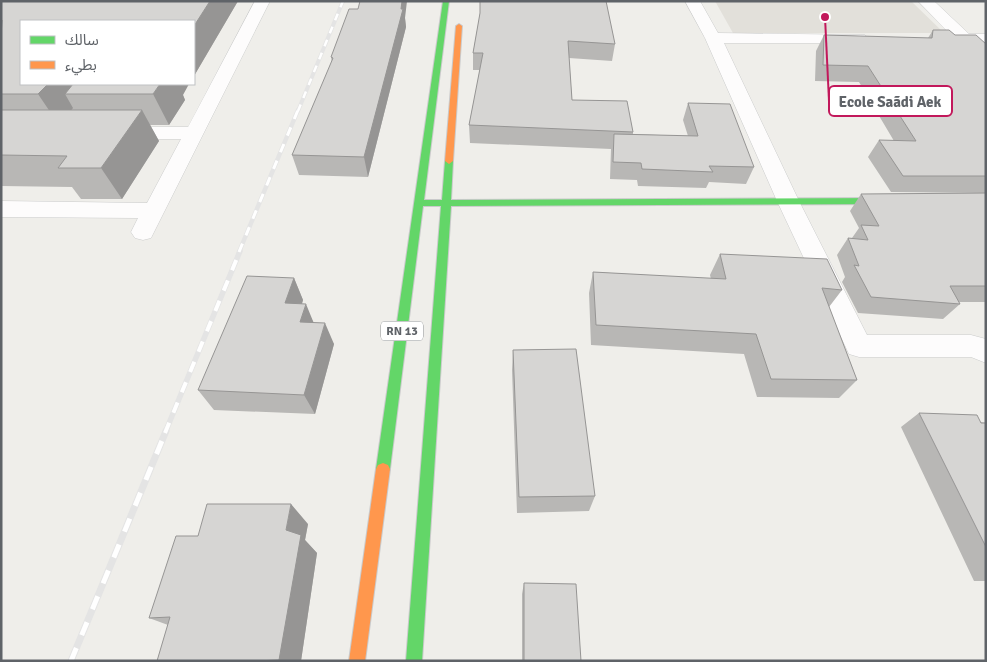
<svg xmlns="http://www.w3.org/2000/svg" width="987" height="662" viewBox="0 0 987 662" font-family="Signika,'Noto Sans Arabic',sans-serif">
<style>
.education{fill:#e2e0da}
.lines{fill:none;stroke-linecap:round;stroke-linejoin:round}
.street-casing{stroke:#cbcccc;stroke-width:1}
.fast-casing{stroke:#cacacb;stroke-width:2}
.slow-casing{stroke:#cacacb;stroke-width:2}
.street{fill:#fdfcfc;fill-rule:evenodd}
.fast{fill:#63d668;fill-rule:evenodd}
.slow{fill:#ff974d;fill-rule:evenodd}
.rail-far3-casing{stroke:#e4e4e4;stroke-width:4}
.rail-far2-casing{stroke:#e4e4e4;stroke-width:4.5}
.rail-far1-casing{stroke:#e4e4e4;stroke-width:5.5}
.rail-casing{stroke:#e4e4e4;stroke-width:7}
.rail-far3{stroke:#fff;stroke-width:2.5;stroke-dasharray:7;stroke-linecap:butt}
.rail-far2{stroke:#fff;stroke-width:3;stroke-dasharray:9;stroke-linecap:butt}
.rail-far1{stroke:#fff;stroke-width:4;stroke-dasharray:11;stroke-linecap:butt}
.rail{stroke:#fff;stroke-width:5;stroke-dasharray:14;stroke-linecap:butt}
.wall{fill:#b8b7b5}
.shaded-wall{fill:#969594}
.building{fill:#d6d5d3;stroke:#969594}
.labels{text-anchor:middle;stroke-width:4;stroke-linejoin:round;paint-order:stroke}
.shield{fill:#fff;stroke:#8f9295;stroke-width:1}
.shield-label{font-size:12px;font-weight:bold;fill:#5f6368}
.leader{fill:none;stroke:#c2185b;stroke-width:2}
.callout-dot{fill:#c2185b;stroke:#fff;stroke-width:2}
.callout{fill:#fff;stroke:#c2185b;stroke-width:2}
.callout-label{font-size:15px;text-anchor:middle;font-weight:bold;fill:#5f6368}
</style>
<rect width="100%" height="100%" fill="#efeeea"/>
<path class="education" d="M715,1H911L944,33H733Z"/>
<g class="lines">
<defs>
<path id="street" d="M255,1H270L151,238L143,240L135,238L131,232L138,218L1,217V201L147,203L181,139H116L109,137L106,133L109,129L116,127H188Z
M685,1H700L718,33L865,35L867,38L865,41L859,43H724L799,201L867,335H971L986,339V363L971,357H859L849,354L777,201L705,38Z
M918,1H934L969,34H986V44H980L986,49V64L980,63L961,44L936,43L934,39L936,35L950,34Z"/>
<path id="fast" d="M443,1H449L424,200H442L445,161L449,158L453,161L451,200L894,198L899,201L894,204L451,206L422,661H406L441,206H423L390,469L388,473L383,475L378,473L376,469Z"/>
<path id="slow" d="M459,24L462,26L453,161L449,164L445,161L456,26Z
M383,463L388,465L390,469L365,661H349L376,469L378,465Z"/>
</defs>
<use href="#street" class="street-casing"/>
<use href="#fast" class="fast-casing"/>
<use href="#slow" class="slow-casing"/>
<use href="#street" class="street"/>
<use href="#fast" class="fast"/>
<use href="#slow" class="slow"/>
<defs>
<path id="rail-far3" d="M298,111L343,1"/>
<path id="rail-far2" d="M239,252L298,110"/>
<path id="rail-far1" d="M165,433L240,251"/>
<path id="rail" d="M71,661L166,431"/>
</defs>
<use href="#rail-far3" class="rail-far3-casing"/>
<use href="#rail-far2" class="rail-far2-casing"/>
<use href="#rail-far1" class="rail-far1-casing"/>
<use href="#rail" class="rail-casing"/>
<use href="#rail-far3" class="rail-far3"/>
<use href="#rail-far2" class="rail-far2"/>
<use href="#rail-far1" class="rail-far1"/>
<use href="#rail" class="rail"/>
</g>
<path class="wall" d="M1,1H238L194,76V21H21V84L183,95L185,100L169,125H150L159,141L122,199H81L72,187L1,186Z
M480,14L615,44L612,61L569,58L572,100L633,132V134L688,136L683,120L688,103L754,167L746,184L709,182L706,188L638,186L637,180L610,179L611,149L470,143L469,125L480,70H473V53Z
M405,18L406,27L368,177L299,175L292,155L332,62L331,57Z
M933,30L955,35L986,44V193L891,192L868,157L879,140L894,141L859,82L815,81L816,51L824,35L928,38Z
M986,193V302H959L960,304L943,319L858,313L842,282L845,277L837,255L848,238H852L859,228L850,211L861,194Z
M720,254L842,290L829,307L857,380L839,398L757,397L744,354L591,345L589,293L593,272L711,279L710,275Z
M294,278L303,300L302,304L314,323L334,344L315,414L214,410L198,390Z
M513,350L595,496L589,511L517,513L512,370Z
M919,413L986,423V581H974L901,427Z
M308,524L305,540L317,553L301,661H157L168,625L149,618L198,536Z
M524,583L581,661H522V594Z"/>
<path class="shaded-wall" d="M210,1H238L194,76V26Z
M402,1H407L405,18L406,27L368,177L364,157Z
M48,84H94L65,94L73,108L59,125L38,94Z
M160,84H189L183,95L185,100L169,125L153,94Z
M142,110L159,141L122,199L101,168Z
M294,278L303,300L295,325L285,303Z
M306,304L315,326L300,322Z
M325,323L334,344L315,414L304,395Z
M291,504L308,524L305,540L317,553L301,661H282L279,660L286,530Z"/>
<path class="building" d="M1,1H210L194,26V21H21V84H48L38,94H1V37L2,20H1Z
M360,1H402L401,9H403L364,157L292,155L333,58L331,57L349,9H358Z
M480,1H606L615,44L568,41L572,100L627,101L633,132L469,125L483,53H473L480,13Z
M933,30H949L955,35H976L986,44V176H903L879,140L916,141L868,66L823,65L824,35L932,38Z
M73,84H160L153,94H65Z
M688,103L730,104L754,167L709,166L713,172L642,169L641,163L613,162L614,134L698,136Z
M1,110H142L101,168H58L67,156L1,155Z
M986,193V286H950L960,304L871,297L854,265L859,266L848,238L868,240L861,225L879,226L861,194Z
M720,254L827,259L842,290L822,288L857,380L771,379L756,334L596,325L593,272L726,279Z
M247,276L294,278L285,303L306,304L300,322L325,323L304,395L198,390Z
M576,349L595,496L519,497L513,350Z
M919,413L977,415L981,423H986V547Z
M207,504H291L286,530L301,535L279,660L255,661H157L170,617L149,618L176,536H198Z
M524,583L576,584L581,661H524Z"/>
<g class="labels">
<rect class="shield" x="381" y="321.5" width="42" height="19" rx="4"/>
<g class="shield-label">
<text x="402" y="335">RN 13</text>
</g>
</g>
<path class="leader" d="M825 17L829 101"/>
<circle class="callout-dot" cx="825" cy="17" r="5"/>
<rect class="callout" x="829" y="86" width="123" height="30" rx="5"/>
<g class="callout-label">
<text x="890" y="107">Ecole Saãdi Aek</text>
</g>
<rect width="987" height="662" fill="none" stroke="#5f6368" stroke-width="5"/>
<rect x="20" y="20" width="175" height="65" fill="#ffffff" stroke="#bfc1c3"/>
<rect x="30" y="36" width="25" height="8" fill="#63d668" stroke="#bfc1c3"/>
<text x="65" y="45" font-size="15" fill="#5f6368">سالك</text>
<rect x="30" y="61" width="25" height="8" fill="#ff974d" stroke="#bfc1c3"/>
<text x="65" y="70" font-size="15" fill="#5f6368">بطيء</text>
</svg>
